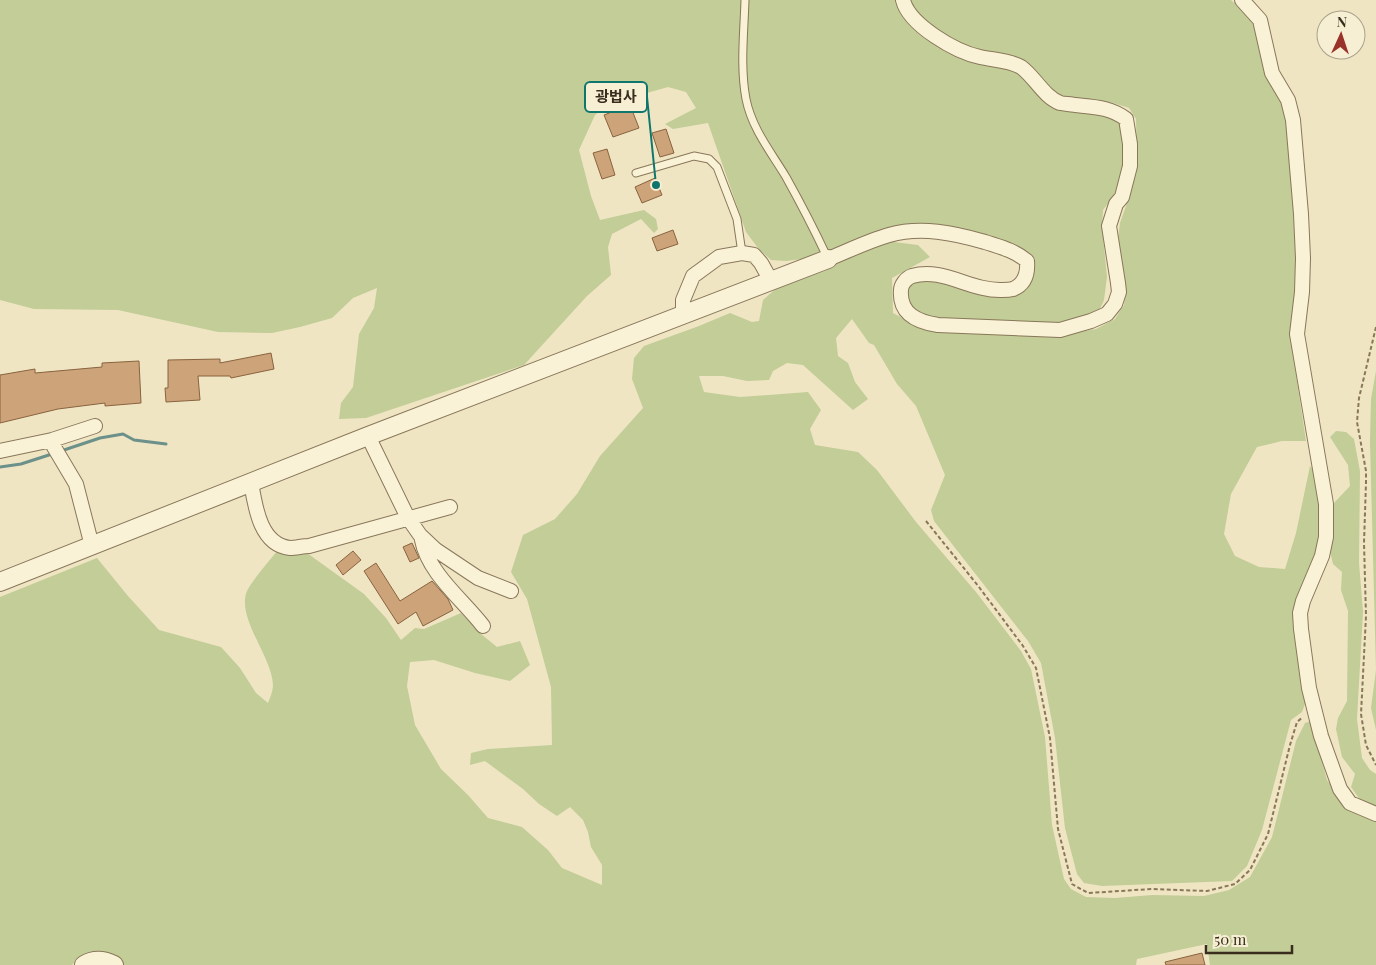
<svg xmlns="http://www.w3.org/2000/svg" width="1376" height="965" viewBox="0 0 1376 965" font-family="'Playfair Display','Noto Sans KR',serif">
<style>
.green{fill:#c2cd97}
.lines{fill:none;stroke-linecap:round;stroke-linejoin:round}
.stream{stroke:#6c908a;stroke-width:3}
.building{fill:#cda379;stroke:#89633f}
.service-casing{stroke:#89775a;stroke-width:9}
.minor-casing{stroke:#89775a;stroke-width:16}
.tertiary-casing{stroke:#89775a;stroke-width:20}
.path{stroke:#89775a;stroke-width:2;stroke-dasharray:4 2.5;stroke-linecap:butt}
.service{stroke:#f9f2d7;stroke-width:7}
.minor{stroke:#f9f2d7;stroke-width:14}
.tertiary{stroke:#f9f2d7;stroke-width:18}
.leader{fill:none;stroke:#0f766e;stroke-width:2}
.callout-dot{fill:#0f766e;stroke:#f6efd3;stroke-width:2}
.callout{fill:#f6efd3;stroke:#0f766e;stroke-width:2}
.callout-label{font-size:15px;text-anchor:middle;font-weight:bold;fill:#392d1e}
</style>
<rect width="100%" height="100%" fill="#efe5c3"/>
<path class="green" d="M0,0H895L896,4L910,23L931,40L970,62L1009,69L1080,111L1118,118L1123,127L1125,167L1118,190L1103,210L1102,226L1107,277L1104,300L1099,311L1076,320L1049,323H963L924,315L912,308L908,303L907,288L916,278L1012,293L1028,254L1017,245L982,235L930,227L810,258L786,261L771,260L758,248L746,232L708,123L673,129L665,124L696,108L686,92L668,87L608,104L595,115L579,150L591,196L600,220L644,210L656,219L658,229L654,233L641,219L612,234L608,247L611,275L587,296L524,365L366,418L339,419L341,403L353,387L359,334L374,308L377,288L353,298L332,318L300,327L272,333L218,332L118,310L34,309L0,300Z
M910,0H1231L1249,17L1257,30L1287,119L1299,263L1291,341L1306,441H1282L1257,447L1231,494L1224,534L1235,556L1259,567L1285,569L1296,533L1310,466L1315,472L1321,506V542L1304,587L1306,701L1302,712L1291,720L1262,830L1247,866L1232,881L1102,886L1084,883L1077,874L1065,828L1055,738L1041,663L1028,641L934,521L931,510L945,475L916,406L897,384L874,345L869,343L852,319L836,338L838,356L848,363L855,382L868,399L853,410L803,365L787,363L773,371L769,380L747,381L723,376H699L704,392L740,397L808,392L821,410L810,429L815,445L858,452L877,470L916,522L976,592L1021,651L1031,669L1045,737L1052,825L1064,879L1071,889L1086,897L1115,898L1152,895L1204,896L1229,890L1250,877L1272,837L1296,741L1305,723L1311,721L1327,780L1348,808L1376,821V965H1210L1207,944L1137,959L1136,965H122C102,957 89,946 72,965H0V597L97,558L128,596L159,630L221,647L240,668L256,693L268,703C270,698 273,691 273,685C272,656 236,618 247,591C251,582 270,560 277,551L307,553L364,594L386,618L401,640L415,628L424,629L461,613L481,634L497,647L520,641L530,665L510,681L475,673L434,660L410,662L407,686L415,725L441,769L468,795L488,818L522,827L548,850L562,868L602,885V865L591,847L588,832L583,820L570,807L557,816L539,804L523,789L485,761L470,765L471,753L488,749L552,745L551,687L527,599L511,572L523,535L555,519L577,494L600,456L643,408L632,379L634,358L644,346L699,326L730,313L752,322L759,321L763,300L779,286L825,271L855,253L886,241L918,245L930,257L892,278L893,313L918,326L1060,335L1096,329L1115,319L1124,305L1125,292L1118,238L1120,223L1126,206L1137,163L1136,119L1129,108C1122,106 1115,103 1108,102C1095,99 1081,103 1069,100C1051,95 1044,75 1030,65C1022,60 1010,59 1001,56C971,47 920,33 910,0Z
M1376,371V730L1371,708L1376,670L1370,442L1371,399Z
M1336,431L1346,432L1354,439L1360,471L1359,563L1363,612L1357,719L1362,758L1370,770L1376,774V810L1363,804L1351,787L1355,774L1342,757L1336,729L1338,718L1347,701L1348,611L1341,590L1342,572L1333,564L1330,551L1334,503L1350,486L1348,465L1330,437Z"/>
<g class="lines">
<path class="stream" d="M61,451L100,438L123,434L134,440L166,444
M0,467L21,464L52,454"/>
</g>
<path class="building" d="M630,105L639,128L613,137L604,115Z
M666,129L674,153L660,157L652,133Z
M607,149L615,175L602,179L593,153Z
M655,178L662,195L642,203L635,187Z
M673,230L678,244L657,251L652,238Z
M271,353L274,369L231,378L230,376H198L200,400L166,402L165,388H168V360L220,359V363Z
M139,361L141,403L105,406V403L58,409L0,423V375L35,369V373L102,367V363Z
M412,543L419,558L410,562L403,547Z
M353,551L361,560L343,575L336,565Z
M376,563L400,601L432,581L448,599L453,610L423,626L416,612L398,624L364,571Z
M1202,953L1205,965H1166L1165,962Z"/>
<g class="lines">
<defs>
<path id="service" d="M745,0C744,33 740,67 746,99C752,129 771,152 786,177C801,204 815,231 828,259
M636,173L694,156L709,159L717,167L737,219L742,253"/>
<path id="minor" d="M1242,0L1260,20L1272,73L1288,100L1293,120L1301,214L1303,258L1302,292L1297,334L1326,504V537L1322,556L1303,601L1300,613L1301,629L1309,688L1321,736L1340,789L1350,803L1376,814
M828,259C848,251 868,241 889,235C921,226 954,233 985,242C1000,247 1014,250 1027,261C1028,273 1025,284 1013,289C1009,290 1005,290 1002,290C970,291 943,267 912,276C906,278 901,285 901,290C899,314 918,322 938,325L1060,330L1091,321L1107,314L1115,304L1119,292L1118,283L1109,226L1116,204L1122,197L1130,166V144L1126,119C1110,107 1094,107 1075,105C1070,104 1065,104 1060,103C1043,96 1035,77 1021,67C1009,60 993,60 980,57C956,52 909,25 903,0
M683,314V300L693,276L719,257L742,253L754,255L761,263L771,281
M368,436L408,518L420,535L436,550L478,578L511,591
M52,440L54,447L76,484L92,546
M0,451L52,440L95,426
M251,482C255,506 260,545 290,548C296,548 303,546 309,546L450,507
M422,540C428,573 463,600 483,626"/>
<path id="tertiary" d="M0,582L368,436L828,259
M84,965C94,959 104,960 114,965"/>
</defs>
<use href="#service" class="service-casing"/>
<use href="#minor" class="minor-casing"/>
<use href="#tertiary" class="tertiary-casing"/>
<path class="path" d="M1376,327L1359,398L1357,422L1366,471V483L1364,543L1366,616L1361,714L1366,745L1376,765
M926,521L979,587L1023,646L1036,668L1050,738L1058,829L1072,884L1088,893L1152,889L1207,891L1235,884L1250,870L1268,834L1290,745L1297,722L1303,717"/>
<use href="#service" class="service"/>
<use href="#minor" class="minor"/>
<use href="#tertiary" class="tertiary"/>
</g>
<path class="leader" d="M656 185L647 97"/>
<circle class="callout-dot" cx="656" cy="185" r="5"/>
<rect class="callout" x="585" y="82" width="62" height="30" rx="5"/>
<g class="callout-label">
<text x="616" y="102">광법사</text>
</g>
<g transform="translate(1341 35) rotate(3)"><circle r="24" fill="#f6efd3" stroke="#aaa18b"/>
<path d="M0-4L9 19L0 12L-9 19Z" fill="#993229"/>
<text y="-8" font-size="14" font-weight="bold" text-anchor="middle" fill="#392d1e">N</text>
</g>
<path d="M1206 945v8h86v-8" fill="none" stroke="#392d1e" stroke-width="2.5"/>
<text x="1214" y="945" font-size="15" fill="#392d1e" stroke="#f6efd3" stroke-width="4" paint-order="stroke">50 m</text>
</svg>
